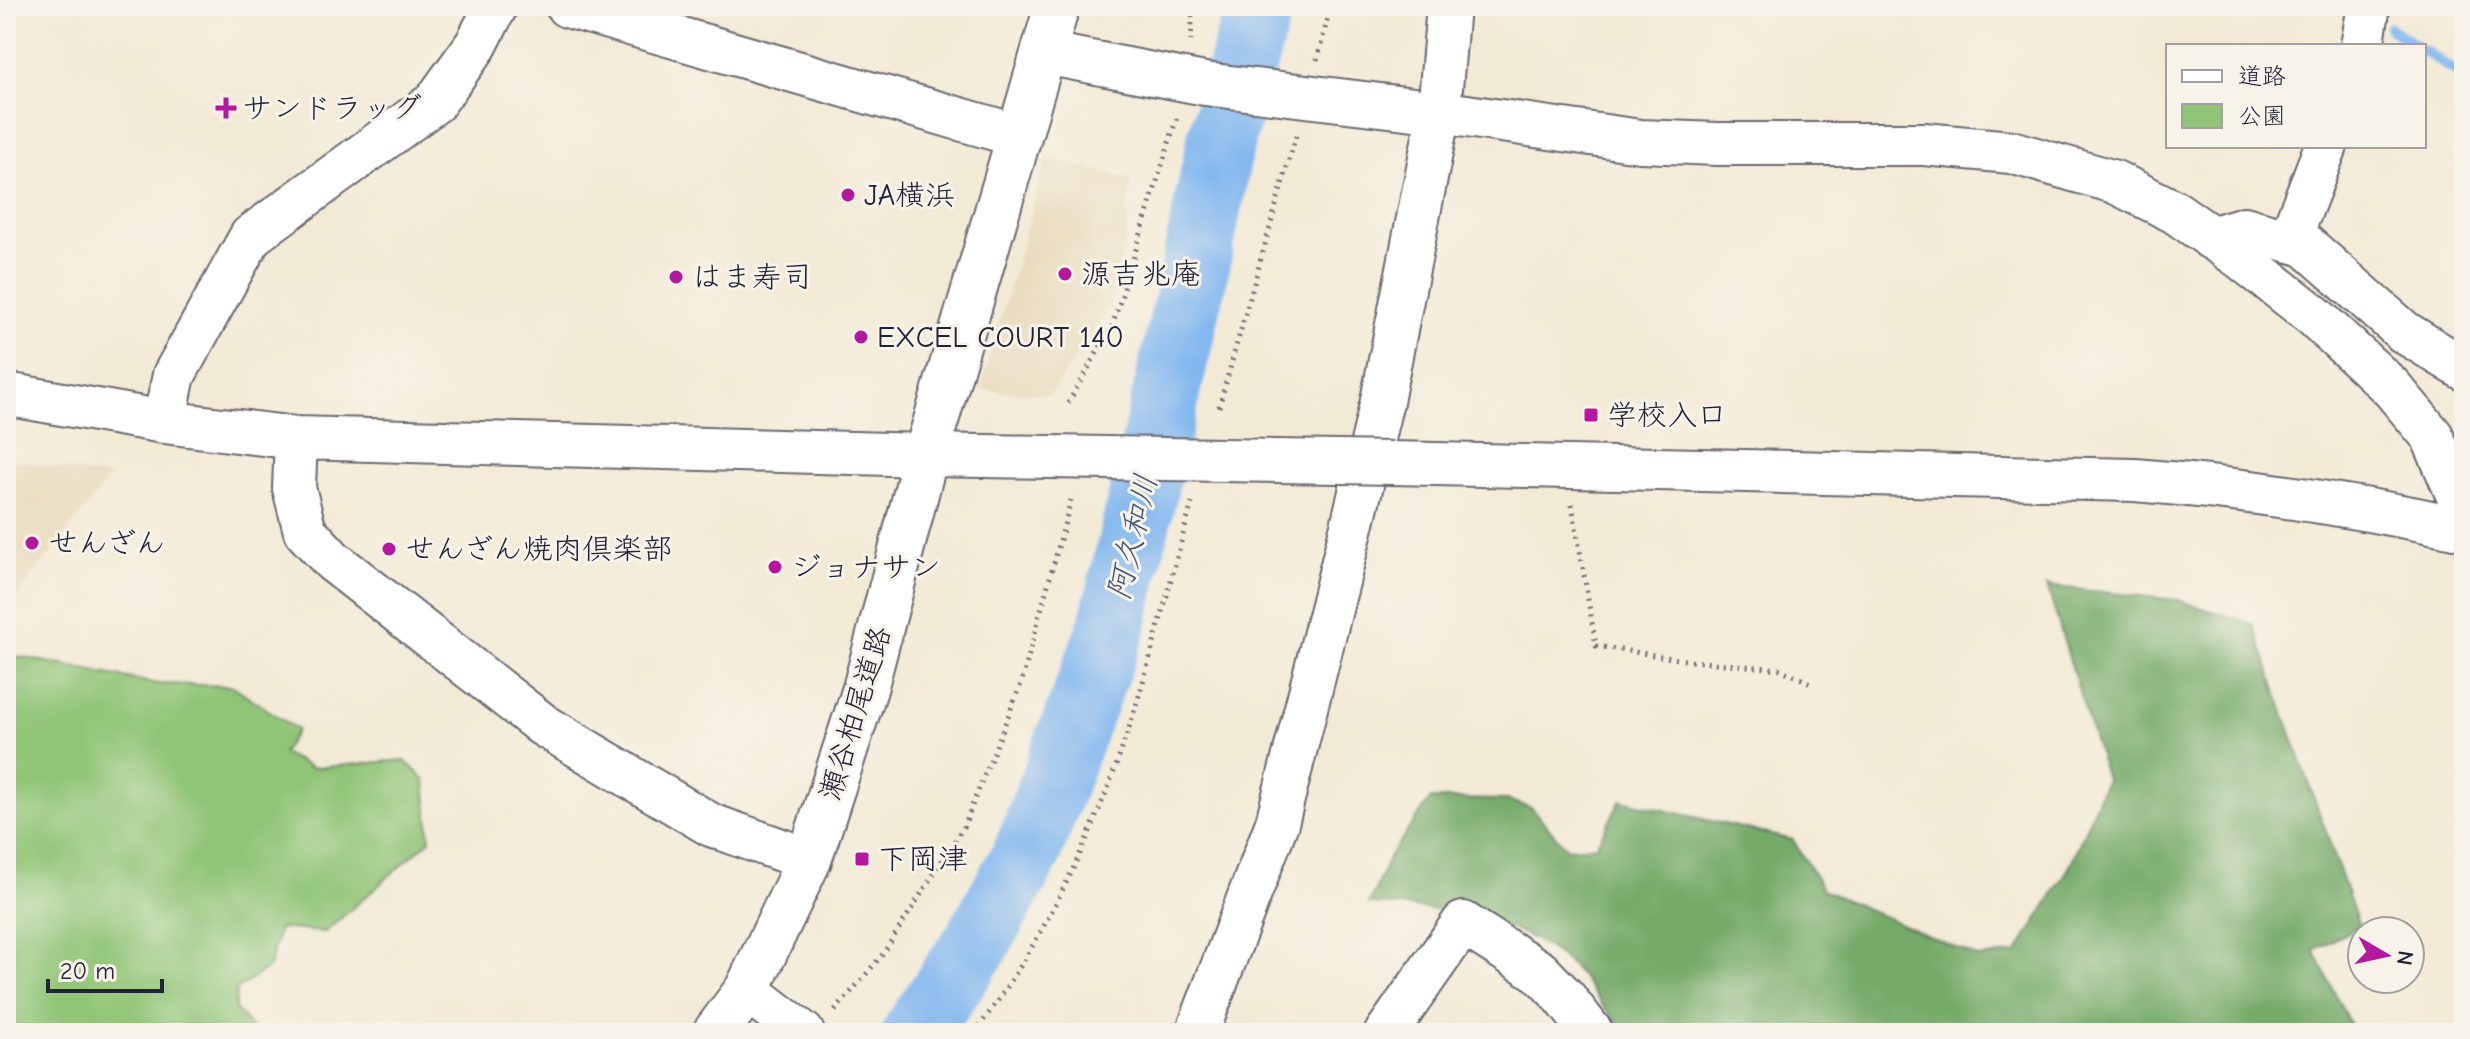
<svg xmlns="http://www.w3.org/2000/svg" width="2470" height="1039" viewBox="0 0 2470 1039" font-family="'Comic Neue','Klee One',sans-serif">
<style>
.built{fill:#e8d9ba}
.green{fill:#90c577;stroke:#597459;stroke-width:2}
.forest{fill:#74aa68;stroke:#4b6652;stroke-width:2}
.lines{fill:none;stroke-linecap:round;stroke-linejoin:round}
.stream{stroke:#82b7f0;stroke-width:11}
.river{stroke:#82b7f0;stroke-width:68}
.minor-casing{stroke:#6b6871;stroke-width:46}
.major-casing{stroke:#6b6871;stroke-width:48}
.path{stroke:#6b6871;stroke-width:5;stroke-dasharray:2 6;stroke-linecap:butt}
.minor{stroke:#fff;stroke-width:42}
.major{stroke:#fff;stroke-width:44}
.minor-bridge-casing{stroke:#6b6871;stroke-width:46;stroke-linecap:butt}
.minor-bridge{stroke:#fff;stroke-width:42}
.poi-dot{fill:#b5179e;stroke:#f7f3e8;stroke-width:3}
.labels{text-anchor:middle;stroke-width:6;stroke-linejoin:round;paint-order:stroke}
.poi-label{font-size:30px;fill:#22223b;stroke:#f7f3e8;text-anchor:start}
.street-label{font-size:30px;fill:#22223b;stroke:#f7f3e8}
.water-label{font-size:32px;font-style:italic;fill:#44567a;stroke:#f7f3e8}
</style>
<rect width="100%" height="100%" fill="#f7f3e8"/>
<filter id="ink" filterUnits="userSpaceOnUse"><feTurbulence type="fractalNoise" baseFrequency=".0125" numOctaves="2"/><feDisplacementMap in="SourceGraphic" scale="16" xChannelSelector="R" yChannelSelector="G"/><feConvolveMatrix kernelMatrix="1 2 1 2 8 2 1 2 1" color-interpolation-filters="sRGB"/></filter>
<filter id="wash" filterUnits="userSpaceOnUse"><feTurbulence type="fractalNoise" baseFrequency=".006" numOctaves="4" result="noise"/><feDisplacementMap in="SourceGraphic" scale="32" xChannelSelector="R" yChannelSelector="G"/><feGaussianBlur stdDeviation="1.8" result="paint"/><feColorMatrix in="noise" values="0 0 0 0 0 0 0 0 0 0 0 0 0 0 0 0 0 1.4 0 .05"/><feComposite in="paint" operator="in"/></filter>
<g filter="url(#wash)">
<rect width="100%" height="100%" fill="#f3ead5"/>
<path class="built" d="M1047,158L1131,179L1125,240L1109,308L1050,395L980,390Z
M6,459L110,477L6,610Z"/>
<path class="green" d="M6,654L158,684L233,686L297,730L282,753L312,768L404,760L425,780L430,840L325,932L279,928L269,967L236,990L235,1009L256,1033H6Z"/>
<path class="forest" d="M2047,586L2177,600L2253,624L2359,926L2314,950L2354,1033H1640C1633,1030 1623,1028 1618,1023C1601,1008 1591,986 1576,970C1528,919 1434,907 1369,904L1390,855L1431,799L1507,800L1532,808L1566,848L1596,846L1621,800L1793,840L1823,890L1979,958L2017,953L2070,866L2106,779Z"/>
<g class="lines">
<path class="stream" d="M2390,28L2416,46
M2424,51L2464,77"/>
<path class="river" d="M916,1033L976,944L1027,853L1112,627L1191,288L1221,140L1259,6"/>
</g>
</g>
<g filter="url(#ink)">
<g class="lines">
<defs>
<path id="minor" d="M567,6L1019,136
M2362,46L2369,6
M1044,53L1205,84L1439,112L1640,141L1718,144H1924L2011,152L2115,182L2175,212L2241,258L2314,316L2391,387L2432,436L2464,510
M2211,238L2244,228L2305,245L2404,332L2464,369
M2289,241L2326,146
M6,394L164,422L296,438L926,455L1340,462
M164,422L174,375L251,236L435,102L476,45L496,6
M296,438L294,488L305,531L333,561L543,725L711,825L809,860
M1392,463L2135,480C2246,489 2355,505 2464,529
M747,990L803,1033
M1197,1033L1277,823L1352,526L1382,401L1439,112L1448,6
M1386,1033L1463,923L1540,972L1565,998L1592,1033"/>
<path id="major" d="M715,1033L747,990L809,860L865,689L926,455L1057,6"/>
</defs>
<use href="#minor" class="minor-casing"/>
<use href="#major" class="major-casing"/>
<path class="path" d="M1191,41L1193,6
M1317,60L1331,6
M1068,403L1112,327L1177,117
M1219,407L1296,135
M1572,504L1596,646L1691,661L1780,669L1815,685
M835,1011L883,954L964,826L1021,684L1071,500
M974,1033C1041,948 1097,828 1130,725C1153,652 1171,577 1192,503"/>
<use href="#minor" class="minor"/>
<use href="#major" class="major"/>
<defs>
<path id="minor-bridge" d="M1340,462L1392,463"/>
</defs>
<use href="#minor-bridge" class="minor-bridge-casing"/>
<use href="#minor-bridge" class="minor-bridge"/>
</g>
</g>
<g class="poi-dot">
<path d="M222 96h8v8h8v8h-8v8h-8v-8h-8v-8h8z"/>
<circle cx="848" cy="195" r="8"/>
<circle cx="1065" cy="274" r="8"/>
<circle cx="676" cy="277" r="8"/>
<circle cx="861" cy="337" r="8"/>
<rect x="1583" y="407" width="16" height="16" rx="4"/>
<circle cx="32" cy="543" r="8"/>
<circle cx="389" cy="549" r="8"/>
<circle cx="775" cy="567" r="8"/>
<rect x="854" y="851" width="16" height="16" rx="4"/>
</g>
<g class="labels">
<g class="poi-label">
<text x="242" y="118">サンドラッグ</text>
<text x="864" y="205">JA横浜</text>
<text x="1081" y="284">源吉兆庵</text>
<text x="692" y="287">はま寿司</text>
<text x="877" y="347">EXCEL COURT 140</text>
<text x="1607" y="425">学校入口</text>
<text x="48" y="553">せんざん</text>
<text x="405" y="559">せんざん焼肉倶楽部</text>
<text x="791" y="577">ジョナサン</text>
<text x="878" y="869">下岡津</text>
</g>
<g class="street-label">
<text transform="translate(855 713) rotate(-73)" y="10">瀬谷柏尾道路</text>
</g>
<g class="water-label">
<text transform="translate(1132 537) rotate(-77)" y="11">阿久和川</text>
</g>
</g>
<rect width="2470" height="1039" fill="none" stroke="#f7f3e8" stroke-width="32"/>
<rect x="2166" y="44" width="260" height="104" fill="#f7f3e8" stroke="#a29fa3" stroke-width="2"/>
<rect x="2182" y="70" width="40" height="12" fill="#ffffff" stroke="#a29fa3" stroke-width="2"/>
<text x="2238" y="84" font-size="24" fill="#22223b">道路</text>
<rect x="2182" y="104" width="40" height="24" fill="#90c577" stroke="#a29fa3" stroke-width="2"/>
<text x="2238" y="124" font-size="24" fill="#22223b">公園</text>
<g transform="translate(2386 955) rotate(99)"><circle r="38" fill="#f7f3e8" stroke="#a29fa3" stroke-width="2"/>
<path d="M0-6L14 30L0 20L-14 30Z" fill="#b5179e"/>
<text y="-12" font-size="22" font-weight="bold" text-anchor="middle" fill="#22223b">N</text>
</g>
<path d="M48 979v12h114v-12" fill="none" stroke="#22223b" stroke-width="4"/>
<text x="60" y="979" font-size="24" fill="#22223b" stroke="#f7f3e8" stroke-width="6" paint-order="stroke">20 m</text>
</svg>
